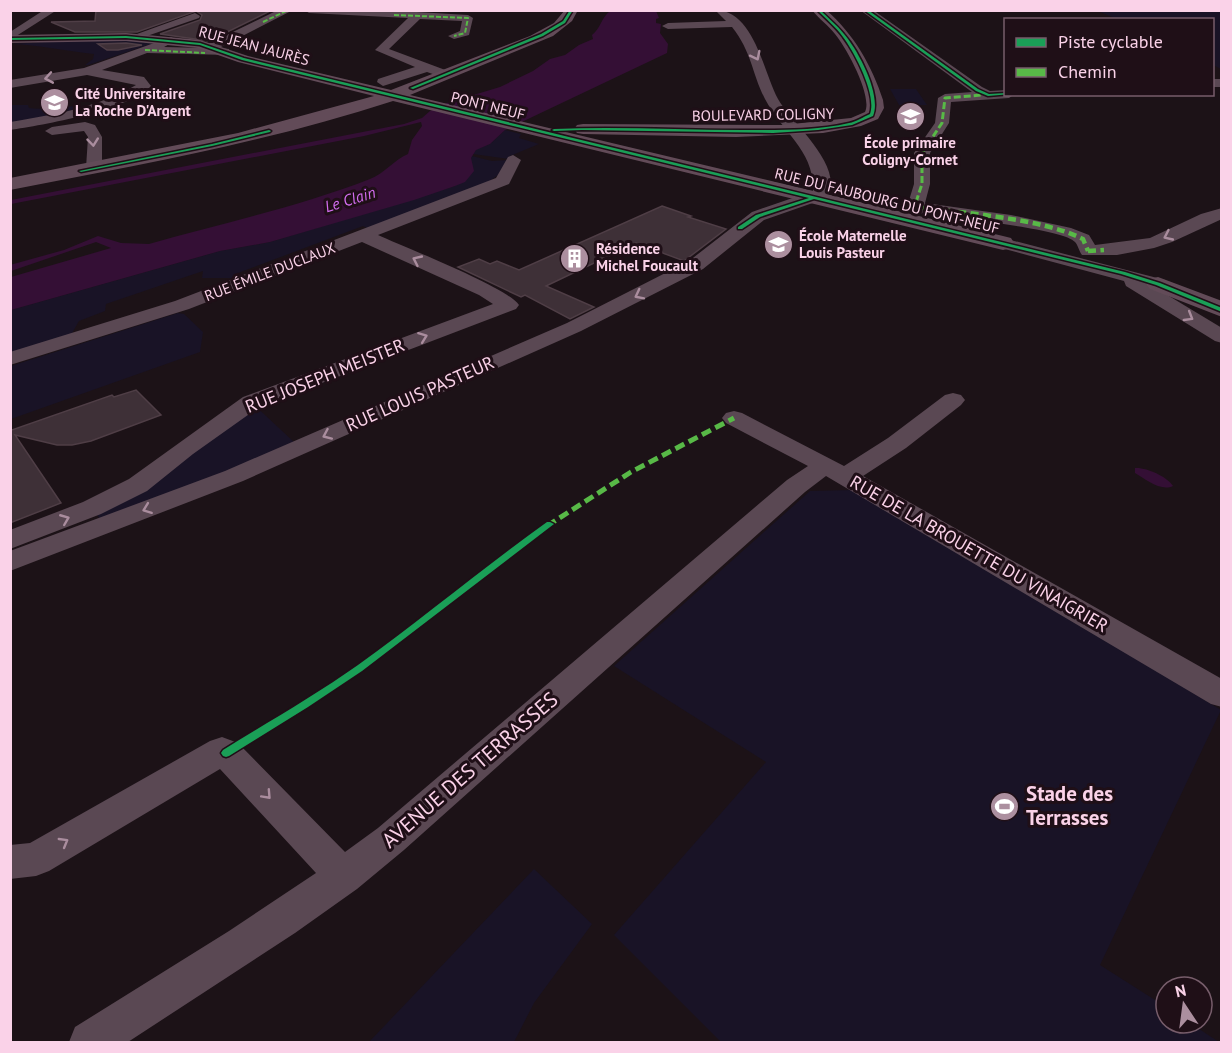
<svg xmlns="http://www.w3.org/2000/svg" width="1232" height="1053" viewBox="0 0 1232 1053" font-family="'PT Sans',sans-serif">
<style>
.green{fill:#191326}
.water{fill:#340f35}
.building{fill:#3e3037;stroke:#4f3e46;stroke-width:1.5}
.lines{fill:none;stroke-linecap:round;stroke-linejoin:round}
.street{fill:#5a4853;fill-rule:evenodd}
.secondary{fill:#624b58;fill-rule:evenodd}
.quiet-far3{stroke:#58b947;stroke-width:2;stroke-dasharray:5 2;stroke-linecap:butt}
.quiet-far2{stroke:#58b947;stroke-width:3;stroke-dasharray:7 3;stroke-linecap:butt}
.quiet-far1{stroke:#58b947;stroke-width:4.5;stroke-dasharray:8 4.5;stroke-linecap:butt}
.quiet{stroke:#58b947;stroke-width:5;stroke-dasharray:10 5;stroke-linecap:butt}
.cycleway-casing{stroke:#1f0f17;stroke-width:3}
.cycleway{fill:#1a9f57;fill-rule:evenodd}
.oneway{stroke:#aa8d9e}
.labels{text-anchor:middle;stroke-width:6;stroke-linejoin:round;paint-order:stroke}
.far-street-label{font-size:15px;fill:#fad2e8;stroke:#1f0f17}
.far-poi-label{font-size:15px;font-weight:bold;fill:#fad2e8;stroke:#1f0f17;text-anchor:start}
.far-water-label{font-size:16px;font-style:italic;fill:#d26cee;stroke:#1f0f17}
.street-label{font-size:18px;fill:#fad2e8;stroke:#1f0f17}
.near-street-label{font-size:21px;fill:#fad2e8;stroke:#1f0f17}
.near-poi-label{font-size:21px;font-weight:bold;fill:#fad2e8;stroke:#1f0f17;text-anchor:start}
</style>
<rect width="100%" height="100%" fill="#1c1217"/>
<path class="green" d="M1098,11H1221V69L1213,65L1212,20L1117,19Z
M88,39L157,42L88,65H85L93,59L94,54C65,51 39,45 11,44Z
M890,89H916L927,105H899Z
M11,105H28L29,108C47,111 73,104 84,107L11,125Z
M505,130L521,134L519,138L539,144L510,156L509,159L473,154L476,149L490,144Z
M472,156L492,161L509,160L498,175L487,183L375,232L363,226L238,273L249,280L242,282L229,278H202L203,271L106,304L105,311L79,321L71,335L11,353V310L220,251L270,242L455,186Z
M178,313L184,314L203,332L200,352L11,419V366Z
M251,402L295,443L231,470L100,519L92,508Z
M854,490L927,531L1221,710L1100,965L1166,1007V1023H1190L1219,1042H721L614,935L766,762L614,666L810,491Z
M534,869L592,924L534,1003L514,1042H369Z"/>
<path class="water" d="M610,11H656L659,18L656,19V23L661,24L660,33L668,44L667,53L505,130L490,144L476,150L471,158L474,171L465,182L455,186L414,200L270,242L220,251L11,310V277L111,248L96,242L11,271L10,265L64,250L98,236L121,243L149,244C223,223 298,207 370,179C385,173 394,160 408,154L412,140L422,126L421,122L364,136L11,204V200L404,124L422,118L430,111L447,103L500,87L533,71L550,59L565,55L579,45L593,39L592,35C601,28 601,18 610,11Z
M1135,468C1146,467 1168,477 1173,486C1161,492 1145,479 1135,473Z"/>
<path class="building" d="M96,10H272L209,41L160,34L200,20L202,15L196,11L137,32H75L51,22L95,21Z
M126,43L142,45L118,50H107L98,44Z
M662,206L691,216L688,217L726,229L684,261L636,243L546,286L594,307L570,319L525,295L521,297L458,267L479,259L490,264L497,261L519,270Z
M136,390L161,415L91,441L72,445H57L15,435L61,503L10,523V429L12,430L112,395L114,397Z"/>
<g class="lines">
<path class="street" d="M44,10H57L10,40V32Z
M278,10H293L219,48L229,49V55L147,53L102,70L144,77L151,86C129,110 43,125 10,130V122C53,115 99,107 136,85L87,75L10,88V80L84,68L171,37L177,40L164,47L207,48L208,44Z
M304,10H383L468,15L473,18L469,35L454,39L448,36L460,31L462,21L420,19L389,49L448,71L450,74L448,77L444,78L427,72L383,86L377,82L378,79L415,67L375,50L408,18L309,13Z
M715,10C754,10 763,71 778,99C791,123 846,166 827,198L764,220L703,269L581,331L243,481L10,571V551L225,471L567,323L689,261L752,212L813,191C815,151 782,132 765,99C752,74 752,52 732,27L668,29L662,26L668,23L726,21Z
M860,10H873L982,87L990,91L1006,90V94H1015L1009,98L951,102L949,123L930,153V184L925,203L1011,215L1071,228L1089,235L1095,245L1150,238L1201,214L1222,208V219L1172,242L1154,248L1117,255H1082C1079,251 1078,245 1075,242C1062,227 936,217 909,211L907,207L914,184V153L935,123L938,98L945,94L972,92Z
M195,13L200,16L199,18L147,36L143,37L137,34Z
M1212,79H1222V87H1212Z
M85,122L95,125L102,137V168L94,173L86,168L88,137L84,131L52,135L45,131L52,127Z
M513,155L521,160L509,184L378,235C404,247 507,287 519,305L516,309L259,407L193,454L147,491L101,514L10,549V530L83,502L129,479L243,397L493,304L479,295L362,242L189,309L10,365V352L175,301L496,178L508,157Z
M1003,238L1165,280L1168,284L1165,288L1159,290L1222,328V343L1215,341L1126,286L1124,281L997,247L994,243L997,239Z
M953,393L961,395L965,400L961,405L906,448L863,476L1222,679V707L1211,704L826,476L805,492L404,850L357,889L295,933L128,1042H69L75,1027L229,931L316,873L220,769L49,871L36,876L10,879V845L30,843L210,741L222,737L238,743L345,852L378,828L787,480L808,466L726,423L722,418L726,413L734,411L742,413L844,466L888,438L945,395Z"/>
<path class="secondary" d="M565,10H578L572,21L553,36L410,95L1003,236L1011,238L1014,243L1011,248L1003,250L393,101C268,142 139,165 10,190V178L238,133L374,96L238,62L198,48L126,41L10,43V35L126,33L200,40L248,56L391,90L530,36L554,23Z
M812,10H826C854,34 872,66 883,100L884,108L878,119L861,126L823,133L736,137L583,134L577,133L574,129L577,125L583,124L782,125L851,118L865,112C873,96 846,47 835,34C828,25 819,19 812,10Z
M1158,277L1222,301V317L1150,289L1146,284L1150,279Z"/>
<path class="quiet-far3" d="M394,15L468,18L465,33L454,36
M263,22L288,10
M145,50L205,53"/>
<path class="quiet-far2" d="M916,202L922,184V153L942,123L945,98L982,95"/>
<path class="quiet-far1" d="M917,201L915,207C963,213 1041,218 1083,239L1088,251
M1088,251L1104,250"/>
<path class="quiet" d="M547,526L631,472L734,418"/>
<defs>
<path id="cycleway" d="M570,10H573L565,23L543,36L413,89L410,88L541,34L563,21Z
M817,10H820C828,18 837,25 844,34C858,50 882,95 873,116L852,125L818,130L773,133L582,130L554,131L552,130L554,129C617,126 680,130 743,130C778,130 815,131 849,123C856,122 863,117 870,114C877,95 855,53 843,37C836,27 826,19 817,10Z
M864,10H868L978,89L989,94L1006,93V94H1011L988,96L976,91Z
M126,36L200,43L244,58L1125,272L1160,283L1222,308V312L1156,285L1121,274L814,199L760,217L742,229H738V227L756,215L809,198L242,60L200,45L126,38L10,40V38Z
M269,130L271,131L270,132L212,146L81,172L79,171L212,144Z
M547,522H550L554,524L362,671L308,707L229,756L226,757L223,756L221,753L223,750C268,722 314,696 358,665C422,619 483,568 547,522Z"/>
</defs>
<use href="#cycleway" class="cycleway-casing"/>
<use href="#cycleway" class="cycleway"/>
</g>
<defs><path id="oneway-chevron" d="M-2-3.5L2.5 0L-2 3.5" fill="none" stroke-width="1.6" stroke-linecap="round" stroke-linejoin="round" transform="scale(1.5)"/></defs>
<g class="oneway">
<use href="#oneway-chevron" transform="translate(756 56) rotate(63)"/>
<use href="#oneway-chevron" transform="translate(49 78) rotate(170)"/>
<use href="#oneway-chevron" transform="translate(93 142) rotate(84)"/>
<use href="#oneway-chevron" transform="translate(1168 236) rotate(155)"/>
<use href="#oneway-chevron" transform="translate(417 260) rotate(-155)"/>
<use href="#oneway-chevron" transform="translate(639 295) rotate(153)"/>
<use href="#oneway-chevron" transform="translate(1189 317) rotate(31)"/>
<use href="#oneway-chevron" transform="translate(423 337) rotate(-21)"/>
<use href="#oneway-chevron" transform="translate(327 435) rotate(156)"/>
<use href="#oneway-chevron" transform="translate(147 509) rotate(159)"/>
<use href="#oneway-chevron" transform="translate(65 519) rotate(-22)"/>
<use href="#oneway-chevron" transform="translate(267 795) rotate(47)"/>
<use href="#oneway-chevron" transform="translate(64 842) rotate(-30)"/>
</g>
<defs>
<symbol id="university-disc" viewBox="-11 -11 22 22"><circle r="9.5" fill="#ac8f9f" stroke="#1f0f17"/><path d="M0-5L7-2L0 1L-7-2ZM-4 1L0 2.5L4 1V4Q0 6-4 4Z" fill="#fff"/></symbol>
<symbol id="school-disc" viewBox="-11 -11 22 22"><circle r="9.5" fill="#ac8f9f" stroke="#1f0f17"/><path d="M0-5L7-2L0 1L-7-2ZM-4 1L0 2.5L4 1V4Q0 6-4 4Z" fill="#fff"/></symbol>
<symbol id="building-disc" viewBox="-11 -11 22 22"><circle r="9.5" fill="#ac8f9f" stroke="#1f0f17"/><path d="M-4-6H4V6H1V3H-1V6H-4ZM-2.5-4.3h1.7v1.8h-1.7ZM.8-4.3h1.7v1.8H.8ZM-2.5-1h1.7V.8h-1.7ZM.8-1h1.7V.8H.8Z" fill="#fff"/></symbol>
<symbol id="stadium-disc" viewBox="-11 -11 22 22"><circle r="9.5" fill="#ac8f9f" stroke="#1f0f17"/><path d="M0-5a6.5 5 0 1 0 0 10a6.5 5 0 1 0 0-10ZM-3.5-1.8h7v3.6h-7Z" fill="#fff"/></symbol>
</defs>
<g fill-rule="evenodd">
<use href="#university-disc" x="38" y="86" width="33" height="33"/>
<use href="#school-disc" x="894" y="100" width="33" height="33"/>
<use href="#school-disc" x="762" y="228" width="33" height="33"/>
<use href="#building-disc" x="558" y="242" width="33" height="33"/>
<use href="#stadium-disc" x="988" y="790" width="33" height="33"/>
</g>
<g class="labels">
<g class="far-street-label">
<text transform="translate(254 46) rotate(15)" y="5">RUE JEAN JAURÈS</text>
<text transform="translate(488 106) rotate(14)" y="5">PONT NEUF</text>
<text transform="translate(763 115) rotate(-1)" y="5">BOULEVARD COLIGNY</text>
<text transform="translate(887 201) rotate(14)" y="5">RUE DU FAUBOURG DU PONT-NEUF</text>
<text transform="translate(270 272) rotate(-21)" y="5">RUE ÉMILE DUCLAUX</text>
</g>
<g class="far-poi-label">
<text x="75" y="99">Cité Universitaire<tspan x="75" dy="17">La Roche D'Argent</tspan></text>
<text x="910" y="148" text-anchor="middle">École primaire<tspan x="910" dy="17">Coligny-Cornet</tspan></text>
<text x="799" y="241">École Maternelle<tspan x="799" dy="17">Louis Pasteur</tspan></text>
<text x="596" y="254">Résidence<tspan x="596" dy="17">Michel Foucault</tspan></text>
</g>
<g class="far-water-label">
<text transform="translate(350 199) rotate(-17)" y="6">Le Clain</text>
</g>
<g class="street-label">
<text transform="translate(325 376) rotate(-22)" y="6">RUE JOSEPH MEISTER</text>
<text transform="translate(420 394) rotate(-24)" y="6">RUE LOUIS PASTEUR</text>
<text transform="translate(979 554) rotate(30)" y="6">RUE DE LA BROUETTE DU VINAIGRIER</text>
</g>
<g class="near-street-label">
<text transform="translate(470 770) rotate(-41)" y="7">AVENUE DES TERRASSES</text>
</g>
<g class="near-poi-label">
<text x="1026" y="801">Stade des<tspan x="1026" dy="24">Terrasses</tspan></text>
</g>
</g>
<rect width="1232" height="1053" fill="none" stroke="#fad2e8" stroke-width="24"/>
<rect x="1004" y="18" width="210" height="78" fill="#1f0f17" stroke="#775d6b" stroke-width="1.5"/>
<rect x="1016" y="38" width="30" height="9" fill="#1a9f57" stroke="#775d6b" stroke-width="1.5"/>
<text x="1058" y="48" font-size="18" fill="#fad2e8">Piste cyclable</text>
<rect x="1016" y="68" width="30" height="9" fill="#58b947" stroke="#775d6b" stroke-width="1.5"/>
<text x="1058" y="78" font-size="18" fill="#fad2e8">Chemin</text>
<g transform="translate(1184 1005) rotate(347)"><circle r="28" fill="#1f0f17" stroke="#775d6b" stroke-width="1.5"/>
<path d="M0-4.5L10 22L0 15L-10 22Z" fill="#ac8f9f"/>
<text y="-9" font-size="16" font-weight="bold" text-anchor="middle" fill="#fad2e8">N</text>
</g>
</svg>
